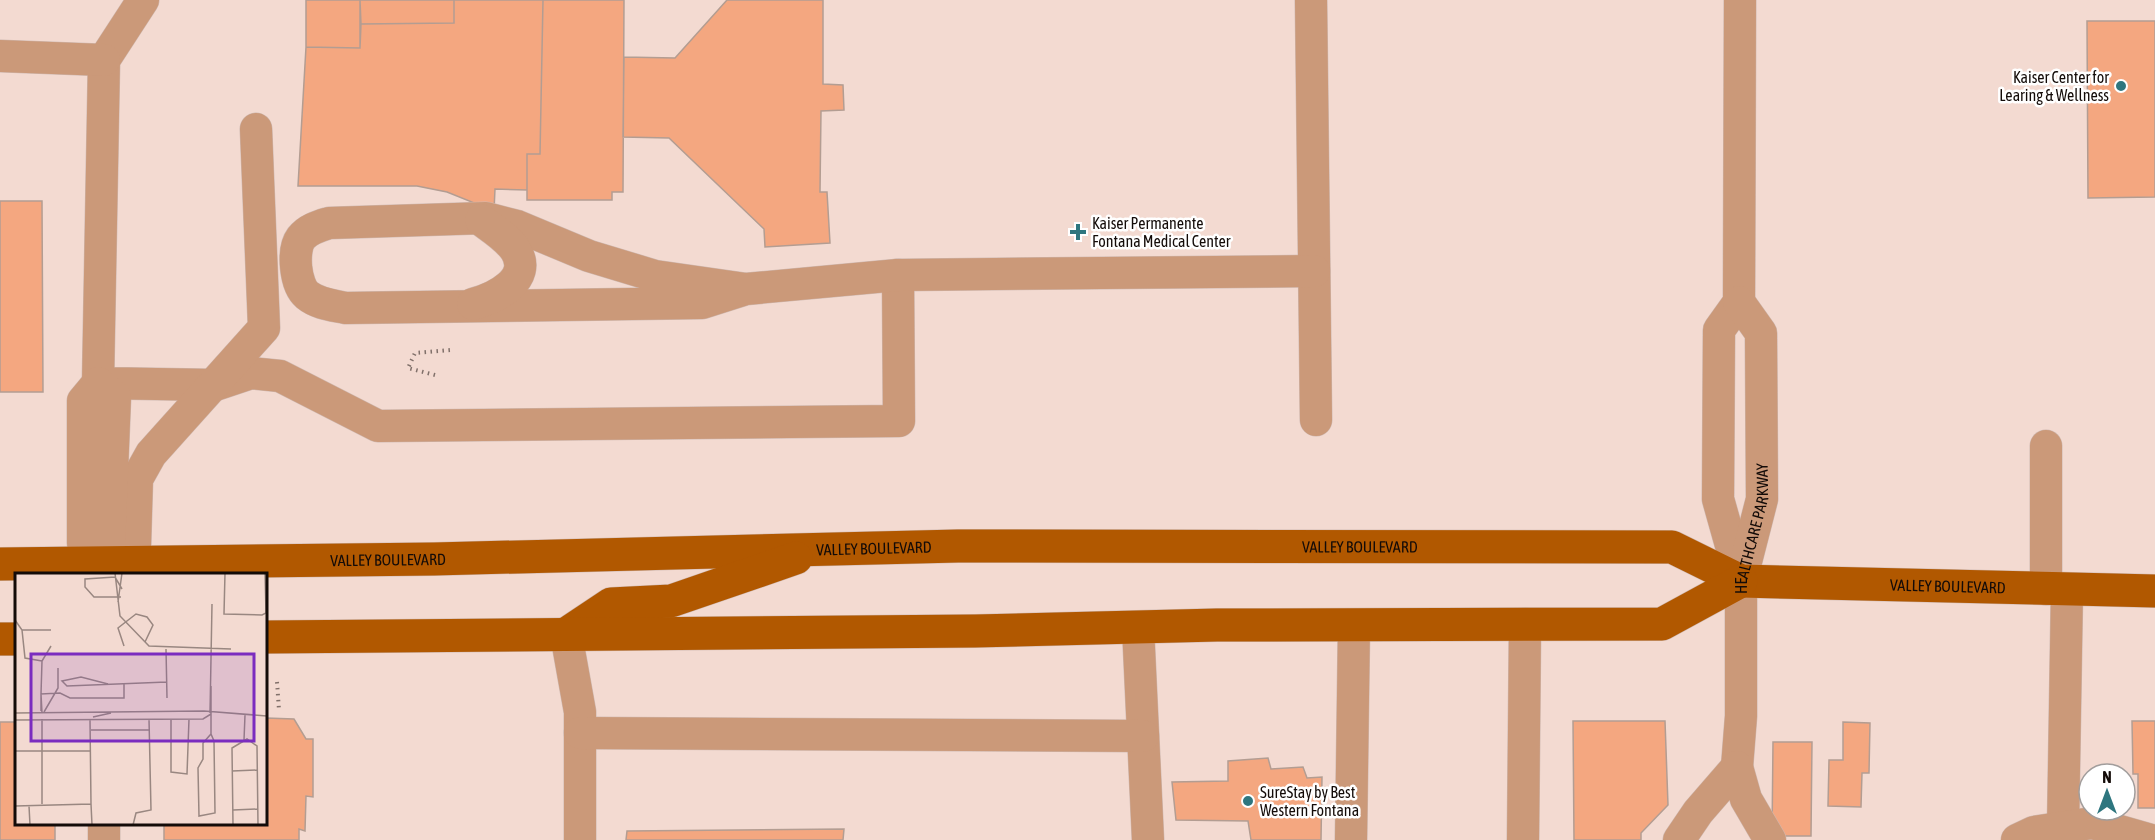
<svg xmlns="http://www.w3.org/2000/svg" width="2155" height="840" viewBox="0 0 2155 840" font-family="'Asap Condensed',sans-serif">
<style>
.building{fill:#f4a780;stroke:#b39d92;stroke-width:1.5}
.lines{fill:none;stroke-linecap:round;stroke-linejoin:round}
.minor-casing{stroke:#cfb9b1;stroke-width:33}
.major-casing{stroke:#cfb9b1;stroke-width:34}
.path{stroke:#80706a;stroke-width:4;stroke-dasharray:1.5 4.5;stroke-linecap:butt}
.minor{stroke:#cb9979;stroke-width:32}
.major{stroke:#b15800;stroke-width:33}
.poi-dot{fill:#2e767f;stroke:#fff;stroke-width:2}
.labels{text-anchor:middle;stroke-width:5;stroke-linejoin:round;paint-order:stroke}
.poi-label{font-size:16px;fill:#130b08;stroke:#fff;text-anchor:start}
.street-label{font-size:16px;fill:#130b08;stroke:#fff}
.inset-road{fill:none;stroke:#998781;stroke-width:1.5}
.view{fill:#7b2cbf;fill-opacity:0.15;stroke:#7b2cbf;stroke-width:3}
.inset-edge{fill:none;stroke:#130b08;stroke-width:3}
</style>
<rect width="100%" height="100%" fill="#f3dad1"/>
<path class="building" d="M306,0H360V48L306,47Z
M360,0H454V23L361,24Z
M454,0H543L540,154H527V190L495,189L494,211L447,192L417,186H298L306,47L360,48L361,24L454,23Z
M543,0H624L623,192H612V200H527V154H540Z
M727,0H823V84L843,85L844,110L821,111L820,192H827L830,243L765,247L764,229L669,138L623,137L624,57L675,58Z
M2087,21H2155V197L2088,198Z
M0,201H42L43,392H0Z
M266,718L294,719L306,739H313V797L306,796L305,831L299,829V840H164V824H266Z
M1573,721H1665L1668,805L1641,833V840H1574Z
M2132,721H2155V808H2138V774H2133Z
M0,722H16V824H55V840H0Z
M1843,722L1870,723L1869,773H1862L1861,807L1828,806L1829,760H1843Z
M1773,742H1812L1811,836H1772Z
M1268,758L1271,769L1303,767L1307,778L1322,777L1321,840H1251L1248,821L1176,820L1172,782L1228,781V761Z
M844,829L843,840H626L627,831Z"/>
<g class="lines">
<defs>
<g id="minor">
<path d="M143,0L104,60L98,383L215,385L251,373L280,376L378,426L899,421L898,275"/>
<path d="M1311,0L1316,420"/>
<path d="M1740,0L1739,302L1719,330L1718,499L1741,581"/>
<path d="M0,56L104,60"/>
<path d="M746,289L702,303L346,308C332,305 318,304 307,295C295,285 292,250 301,238C308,229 319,226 329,223L486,218L517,226L589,256L655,276L746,289L898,275L1314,271"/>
<path d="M473,304C495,298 533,280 516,251C508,238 493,229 481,220"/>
<path d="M109,563L135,546L137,479L151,454L264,328L256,129"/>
<path d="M108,574L115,397L98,383L83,401V543L109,563"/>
<path d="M2046,589V446"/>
<path d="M1138,627L1148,840"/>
<path d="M566,634L580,712V840"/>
<path d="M580,733L1143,736"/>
<path id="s1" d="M1737,767L1741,716V581L1762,499L1761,333L1739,302"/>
<path d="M2063,828L2067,589"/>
<path d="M104,840V824"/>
<path d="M1351,840L1354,625"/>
<path d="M1523,840L1525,624"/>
<path d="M1679,840L1698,812L1737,767L1746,799L1770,840"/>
<path d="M2017,840L2034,832L2092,823L2151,840"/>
</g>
<g id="major">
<path id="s2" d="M0,564L434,559L958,546L1672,547L1741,581L2155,591"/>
<path d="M566,634L611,604L671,601L796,558"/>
<path d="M266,637L975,631L1217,625L1662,624L1741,581"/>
<path d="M0,639H16"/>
</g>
</defs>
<use href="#minor" class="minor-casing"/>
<use href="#major" class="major-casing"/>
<path class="path" d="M435,375L408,368L415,353L450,350
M277,682L279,710"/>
<use href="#minor" class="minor"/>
<use href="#major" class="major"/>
</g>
<g class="poi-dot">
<circle cx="2121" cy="86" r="6"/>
<path d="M1075 223h6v6h6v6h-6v6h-6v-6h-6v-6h6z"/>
<circle cx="1248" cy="801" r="6"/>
</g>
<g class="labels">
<g class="poi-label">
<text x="2109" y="83" text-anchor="end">Kaiser Center for<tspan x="2109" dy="18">Learing &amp; Wellness</tspan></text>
<text x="1092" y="229">Kaiser Permanente<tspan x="1092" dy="18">Fontana Medical Center</tspan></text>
<text x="1260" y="798">SureStay by Best<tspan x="1260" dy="18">Western Fontana</tspan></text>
</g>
<g class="street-label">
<text dy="6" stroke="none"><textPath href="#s1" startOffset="240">HEALTHCARE PARKWAY</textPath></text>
<text dy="6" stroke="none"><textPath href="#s2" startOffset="1360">VALLEY BOULEVARD</textPath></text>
<text dy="6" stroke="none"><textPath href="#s2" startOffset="874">VALLEY BOULEVARD</textPath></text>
<text dy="6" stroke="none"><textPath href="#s2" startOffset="388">VALLEY BOULEVARD</textPath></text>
<text dy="6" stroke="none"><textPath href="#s2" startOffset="1956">VALLEY BOULEVARD</textPath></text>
</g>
</g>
<g transform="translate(15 573)">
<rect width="252" height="252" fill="#f3dad1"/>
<path class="inset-road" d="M100,0L105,43L134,73L216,76M210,0L209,41L247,42L251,40L250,0M106,24H79L70,14V6L100,4L107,16M103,29L107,0M0,47L7,57L10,85L27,88M7,57H36M36,73L27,88L26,121L45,120L55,125H109V110M109,73L103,55L121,41L132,44L138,52L130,69M151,76L152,125M93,111L66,104L47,108L52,113L152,109M26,138V121L27,140M29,139L43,115V95M0,140L189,138L252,143M195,140L197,31M78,144L96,140M27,146V231M156,146V199L172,201L174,146M0,147L188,146L196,141M76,157H134M196,161L199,168L200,240L184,243L183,195L188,186V170ZM196,161V113M229,167L230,142M0,178H76M217,198L243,197M76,231L77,252M0,233L76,231L75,147M14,233L15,252M218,237L243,236M118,252L121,240L136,237L134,146M218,252L217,175L232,166L242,173L243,252"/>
<path class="view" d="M16,81H239V168H16Z"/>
<rect width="252" height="252" class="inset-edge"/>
</g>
<g transform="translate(2107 792)"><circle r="28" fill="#ffffff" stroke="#a19d9c" stroke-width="1.5"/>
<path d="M0-4.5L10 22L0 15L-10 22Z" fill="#2e767f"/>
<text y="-9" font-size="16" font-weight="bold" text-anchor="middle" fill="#130b08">N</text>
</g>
</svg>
